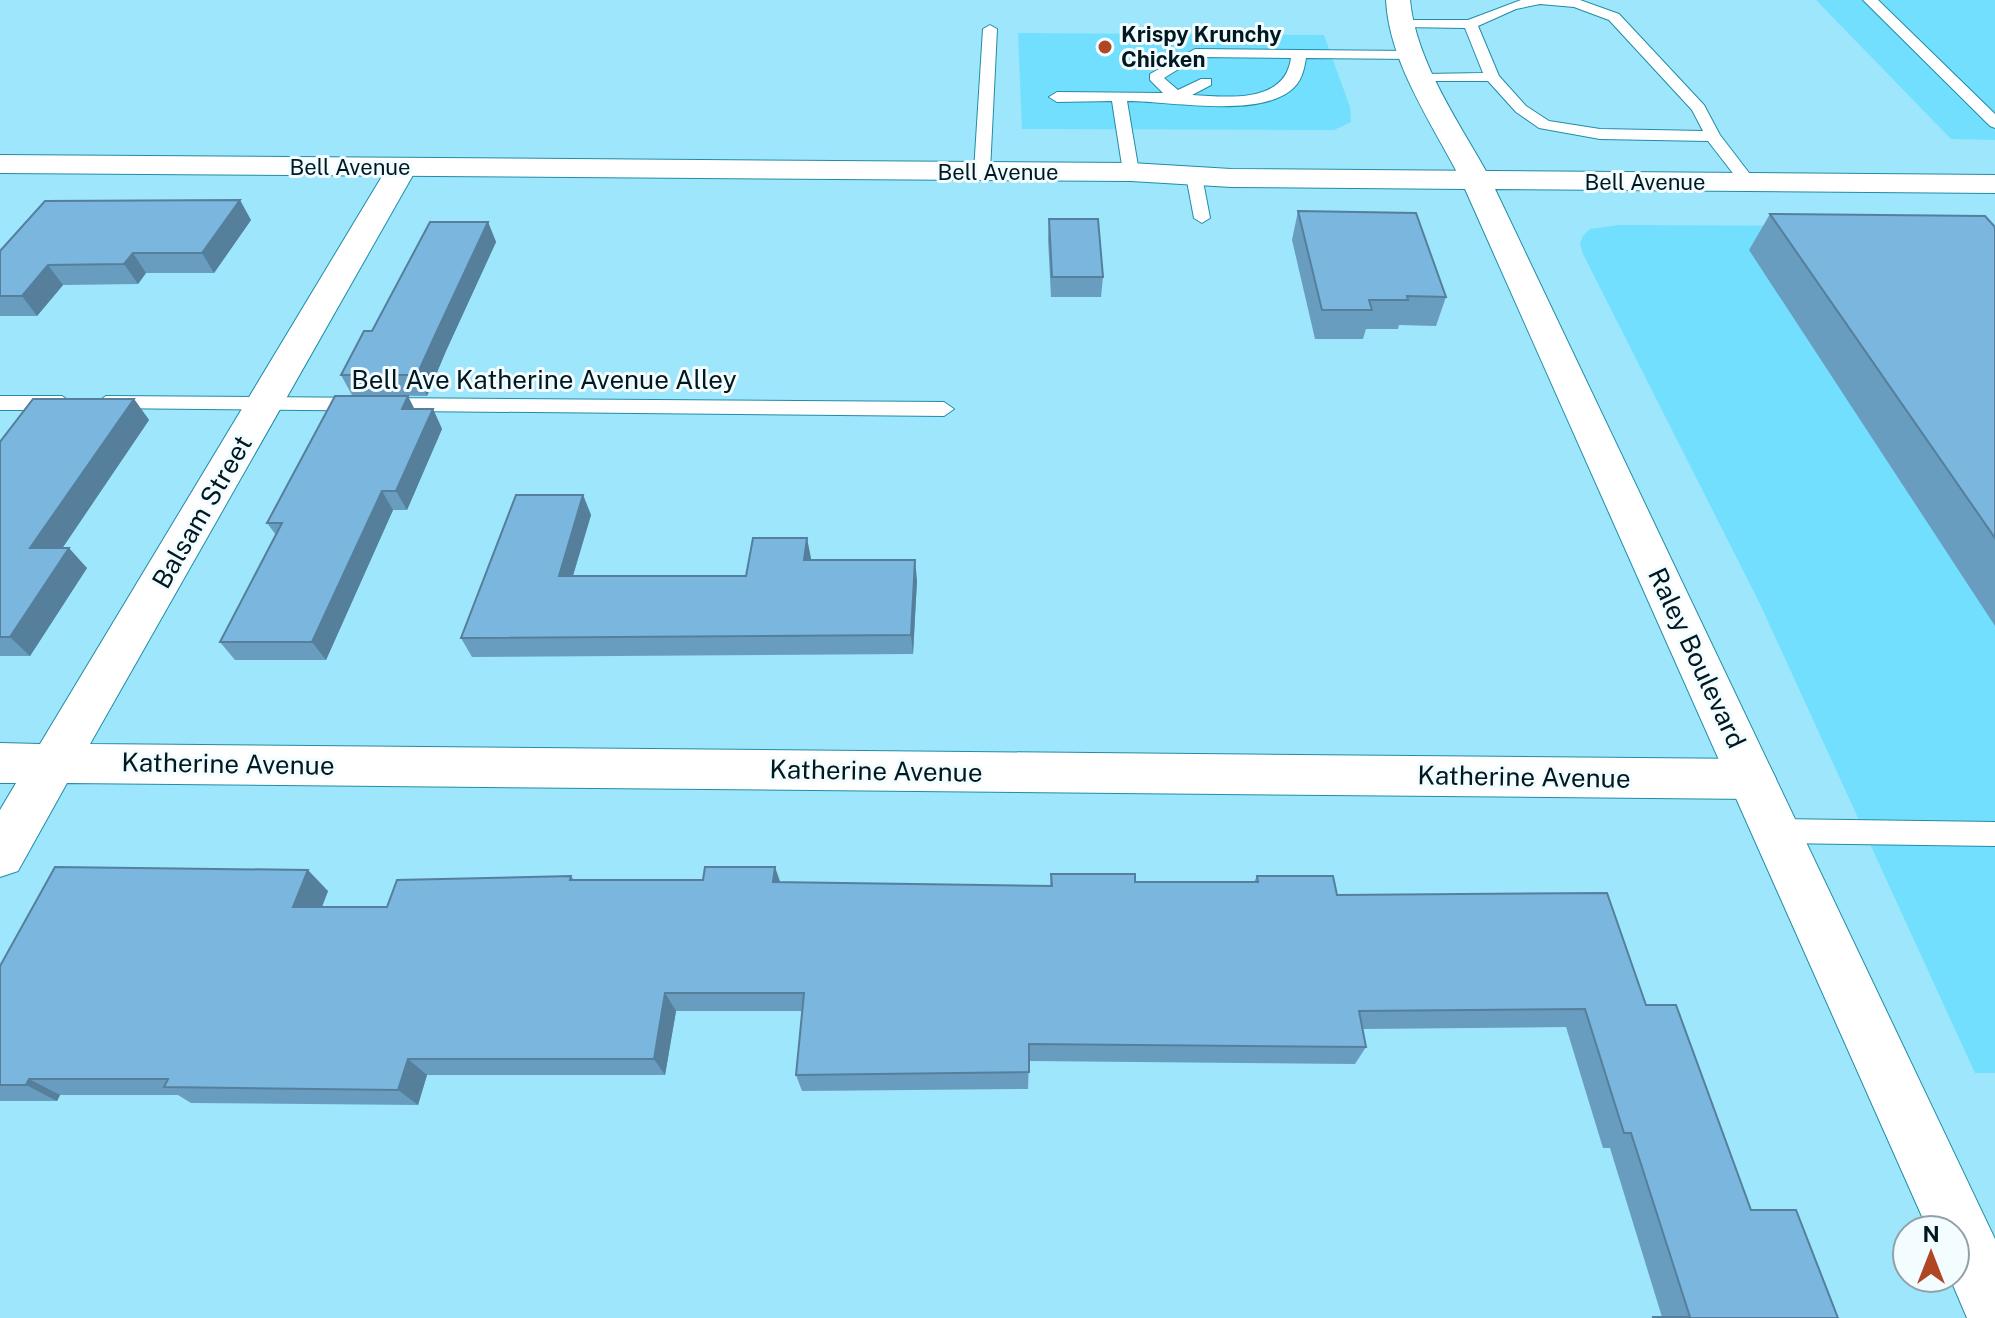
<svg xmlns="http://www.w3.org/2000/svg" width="1995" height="1318" viewBox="0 0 1995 1318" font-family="'Public Sans',sans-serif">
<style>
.built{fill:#73dffe}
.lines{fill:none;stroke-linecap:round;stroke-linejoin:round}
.service-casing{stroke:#228ca6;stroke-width:2}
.minor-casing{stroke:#228ca6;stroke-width:2}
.tertiary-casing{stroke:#228ca6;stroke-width:2}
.secondary-casing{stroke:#228ca6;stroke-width:2}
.service{fill:#fff;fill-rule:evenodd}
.minor{fill:#fff;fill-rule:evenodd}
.tertiary{fill:#fff;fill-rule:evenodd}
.secondary{fill:#fff;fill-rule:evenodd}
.wall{fill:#699dbf}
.shaded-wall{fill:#557f9b}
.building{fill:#7ab6de;stroke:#557f9b;stroke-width:2}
.poi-dot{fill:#af4724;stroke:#f3fcff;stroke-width:3}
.labels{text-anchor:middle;stroke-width:6;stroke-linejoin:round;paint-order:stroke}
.far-poi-label{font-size:22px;font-weight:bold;fill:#001921;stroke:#f3fcff;text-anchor:start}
.far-street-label{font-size:22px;fill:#001921;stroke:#f3fcff}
.street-label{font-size:26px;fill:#001921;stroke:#f3fcff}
</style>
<rect width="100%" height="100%" fill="#9de6fc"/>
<path class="built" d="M1816,0H1995V140L1951,139Z
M1018,33L1324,35L1350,107L1351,122L1334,130L1022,129Z
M1620,225L1995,227V1073H1975L1760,604L1583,254L1580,244L1583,236L1590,229Z"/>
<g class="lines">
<defs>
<path id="service" d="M1521,0H1580L1619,14L1704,105L1720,135L1756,182L1754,185H1742L1708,141L1600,139L1539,128L1516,112L1488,81H1420V75L1425,74L1483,73L1465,28L1401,27L1396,26V20H1468ZM1540,4L1574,7L1609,20L1692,110L1703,131L1600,129L1549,121L1526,106L1499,76L1478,26L1516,9Z
M1863,0H1878L1995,114V128L1990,126Z
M990,25L997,29L990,171L982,176L974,171L983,29Z
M1195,49L1413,51L1420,55L1413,59L1306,58C1304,71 1301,83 1290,91C1255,118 1170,101 1127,101L1139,172L1131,177L1123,172L1112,101L1057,102L1049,97L1057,92L1163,93L1150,80V74ZM1198,57L1291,58C1285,104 1228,97 1192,95L1211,85V79H1201L1178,90L1164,78Z
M1194,171L1202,176L1210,218L1202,223L1194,218L1186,176Z
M0,396H62L72,403L62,410H0Z
M106,396L944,402L954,409L944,416L99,408L96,403Z
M1776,819L1995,822V846L1776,843L1767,839L1763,831L1767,823Z"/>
<path id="minor" d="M402,159L412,162L417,168L90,744L1752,759L1769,765L1776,779L1769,793L1752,799L67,783L18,871L0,877V810L16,783H0V743L40,744L387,168L392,162Z"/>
<path id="tertiary" d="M1386,0H1410C1416,63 1461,125 1491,180L1487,186L1476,189L1465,186L1461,180C1433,125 1389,63 1386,0Z"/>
<path id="secondary" d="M0,155L1131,163L1231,169L1995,175V193L1495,189L1995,1239V1318H1967L1950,1278H1955V1230H1928L1465,189L1231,187L1131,181L0,173Z"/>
</defs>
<use href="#service" class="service-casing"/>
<use href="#minor" class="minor-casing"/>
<use href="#tertiary" class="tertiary-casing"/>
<use href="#secondary" class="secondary-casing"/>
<use href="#service" class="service"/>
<use href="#minor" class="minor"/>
<use href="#tertiary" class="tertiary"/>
<use href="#secondary" class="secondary"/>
</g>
<path class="wall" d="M1298,211L1446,297L1436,326L1399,325L1398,329H1366L1363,339H1315L1292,240Z
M1770,214L1995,227V626L1749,250Z
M1049,219L1103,277L1101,297H1051L1048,239Z
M251,220L214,273H146L138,284L63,285L37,316H0V251Z
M488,222L496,242L446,351L427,396L352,395L341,375L372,331Z
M134,399L149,420L62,548L87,568L30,656H0V442Z
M415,409H433L442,429L407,510H393L326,660H235L220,642L276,535L267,523Z
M583,495L591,515L573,576H746L811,558L810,560L917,580L913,654L472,657L461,638Z
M1051,874L1135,882H1254L1257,876L1337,895L1646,1005L1751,1210L1838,1318H1650L1662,1317L1610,1148H1603L1566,1027L1363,1029L1366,1047L1355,1064L1029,1061L1028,1089L802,1091L796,1075L802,1011H676L665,1075H427L418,1105L191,1103L178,1095H60L57,1101H0V966L328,891L322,907H387L571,876L574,880L1050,886Z"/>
<path class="shaded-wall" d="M240,200L251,220L214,273L202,253Z
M488,222L496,242L446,351L427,396L417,375L437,331Z
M133,253L146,273L138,284L124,264Z
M48,265L63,285L37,316L22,296Z
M408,396L418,416L402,409Z
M134,399L149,420L49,568L30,548Z
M433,409L442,429L407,510L396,491Z
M382,491L393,510L326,660L312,642Z
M583,495L591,515L567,595L559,576Z
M807,538L811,558L808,580L804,560Z
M69,548L87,568L30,656L10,637Z
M915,560L917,580L913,654L911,635Z
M775,867L782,887L773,882Z
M308,870L328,891L314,927L293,907Z
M665,993L676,1011L665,1075L654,1059Z
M408,1059L427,1075L418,1105L398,1090Z
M29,1079L60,1095L57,1101L26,1085Z"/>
<path class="building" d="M240,200L202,253H133L124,264L48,265L22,296H0V251L45,201Z
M1298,211L1416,213L1446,297L1407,296L1408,300H1369L1372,310H1322Z
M1770,214L1985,216L1995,227V538Z
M1049,219H1098L1103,277H1052Z
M430,222H488L437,331L417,375H341L364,331H372Z
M335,396H408L402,409H433L396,491H382L312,642H220L282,523H267Z
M33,399H134L30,548H69L10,637H0V442Z
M516,495H583L559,576H746L753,538H807L804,560H915L911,635L461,638Z
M55,867L308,870L293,907H387L397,880L571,876L570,880H703L705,867H775L773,882L1052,886L1051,874H1135V882H1258L1257,876H1333L1337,895L1607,893L1646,1005H1676L1751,1210H1796L1838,1318H1653V1317H1690L1631,1133H1624L1585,1009L1359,1011L1366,1047L1029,1044V1072L796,1075L804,993H665L654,1059H408L398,1090L164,1087L168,1079H29L26,1085H0V966Z"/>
<circle class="poi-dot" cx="1105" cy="47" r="8"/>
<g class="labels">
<g class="far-poi-label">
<text x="1121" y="42">Krispy Krunchy<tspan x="1121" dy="25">Chicken</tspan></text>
</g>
<g class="far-street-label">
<text x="350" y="175">Bell Avenue</text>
<text x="998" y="180">Bell Avenue</text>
<text x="1645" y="190">Bell Avenue</text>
</g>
<g class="street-label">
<text x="544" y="389">Bell Ave Katherine Avenue Alley</text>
<text transform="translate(202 512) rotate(-60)" y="9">Balsam Street</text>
<text transform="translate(1697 658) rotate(65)" y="9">Raley Boulevard</text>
<text transform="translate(228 764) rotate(1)" y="9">Katherine Avenue</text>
<text transform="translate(876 771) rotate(1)" y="9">Katherine Avenue</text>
<text transform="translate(1524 777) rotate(1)" y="9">Katherine Avenue</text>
</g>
</g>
<g transform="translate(1931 1254)"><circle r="38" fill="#f3fcff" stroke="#92a1a6" stroke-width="2"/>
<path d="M0-6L14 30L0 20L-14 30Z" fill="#af4724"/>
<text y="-12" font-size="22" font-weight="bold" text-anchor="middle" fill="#001921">N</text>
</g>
</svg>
